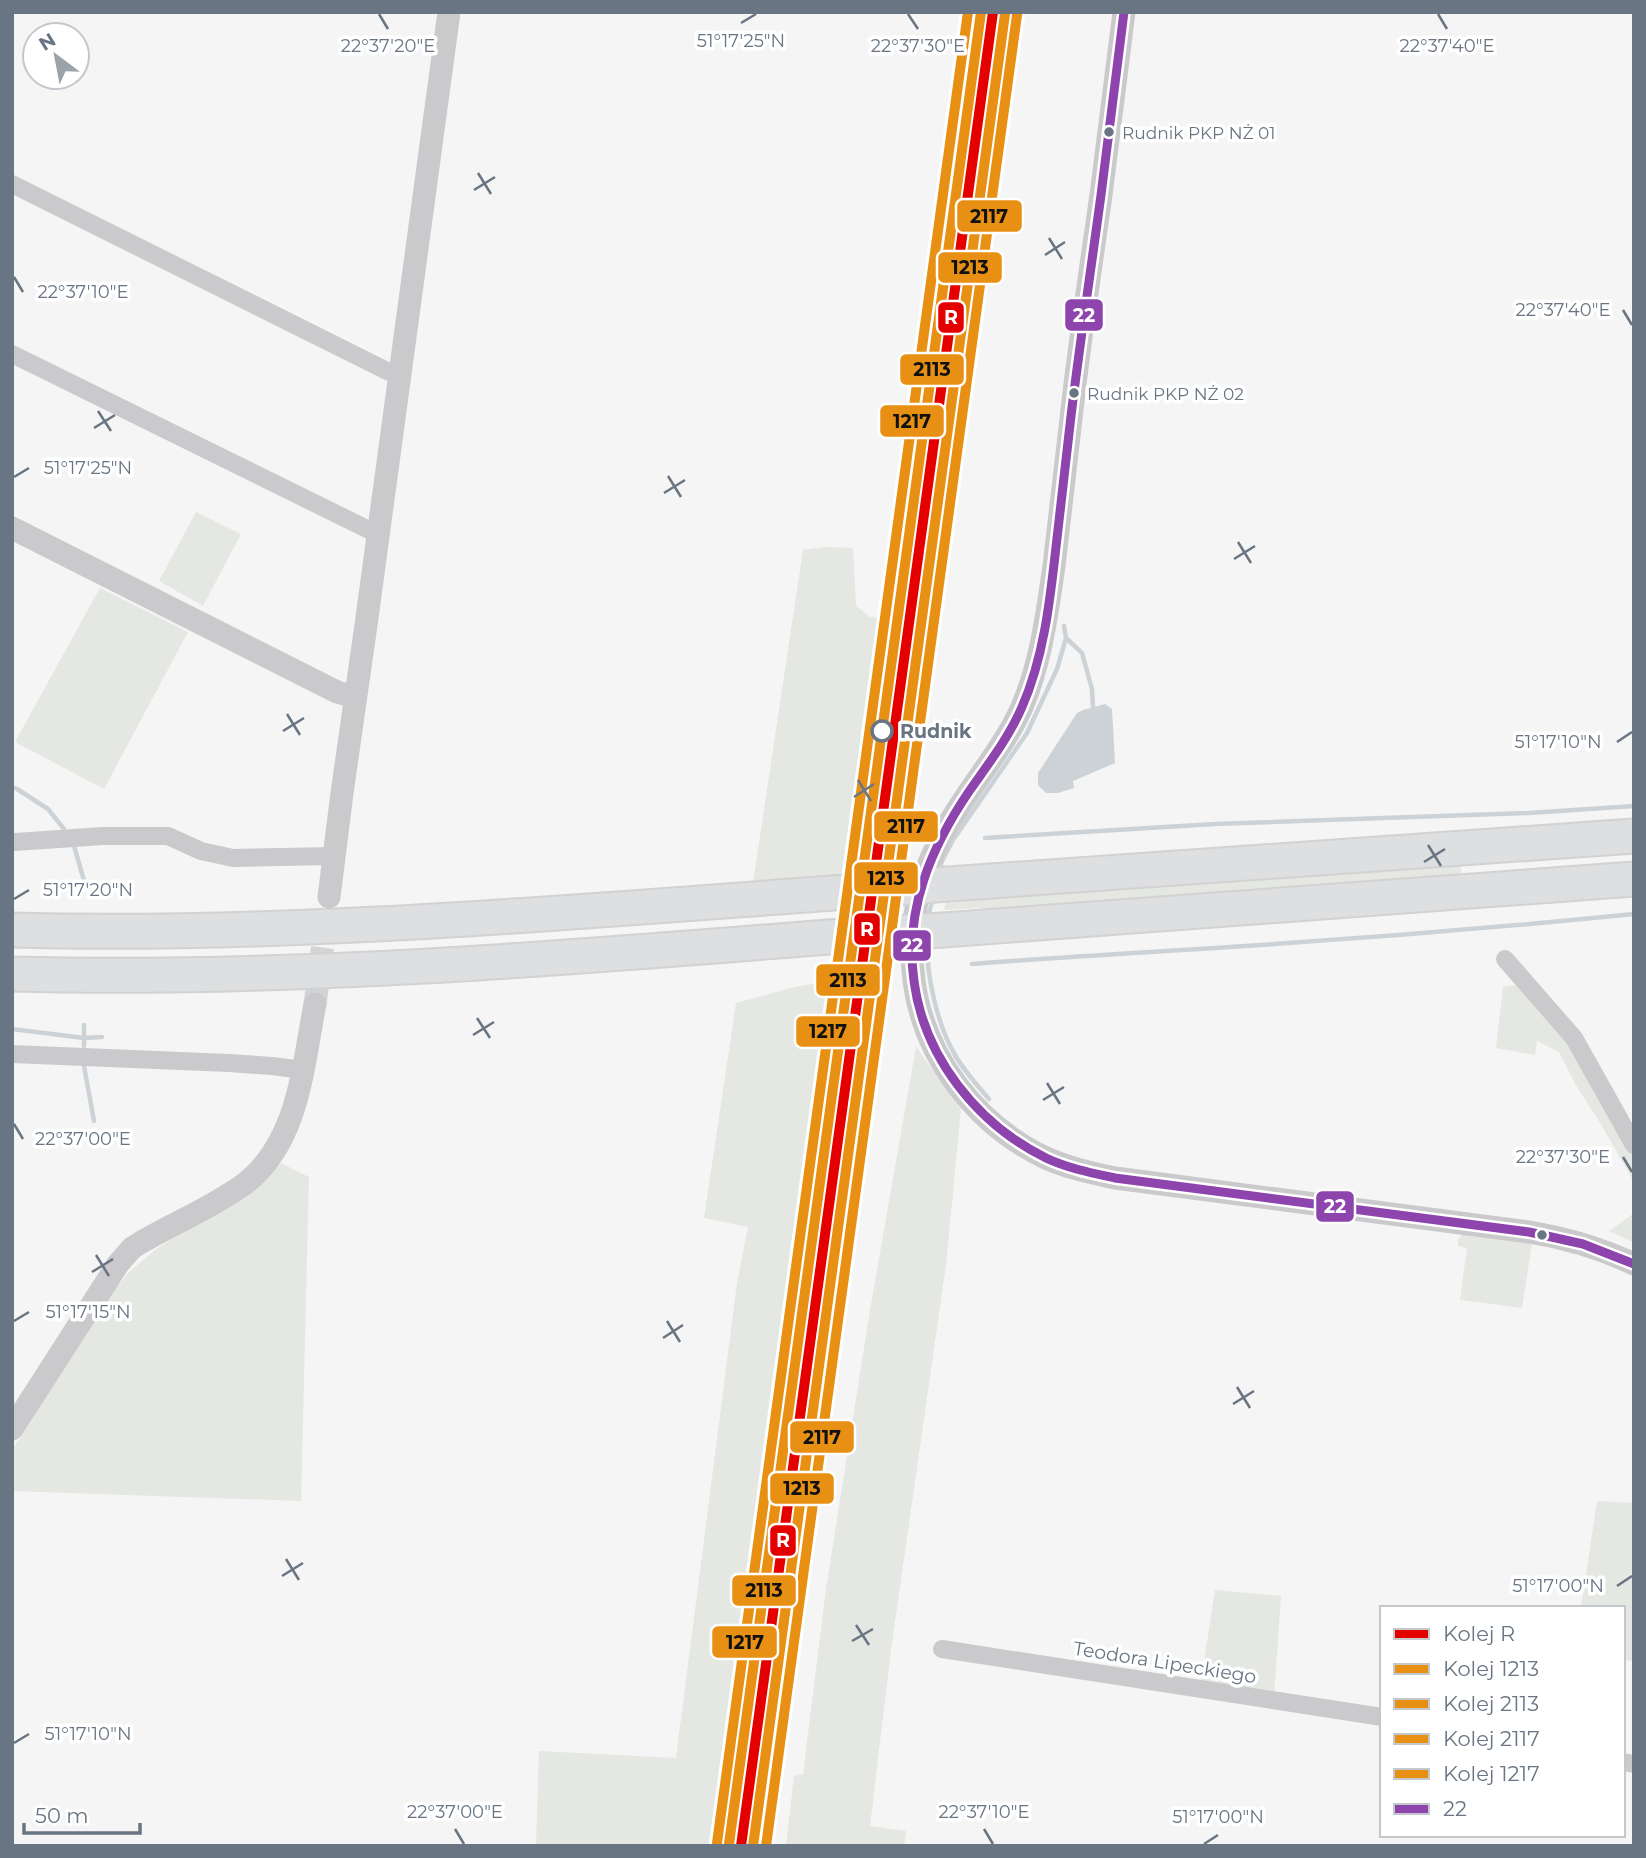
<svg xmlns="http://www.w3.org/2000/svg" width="1646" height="1858" viewBox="0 0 1646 1858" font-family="Montserrat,sans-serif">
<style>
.green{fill:#e4e7e2}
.water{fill:#ccd2d6}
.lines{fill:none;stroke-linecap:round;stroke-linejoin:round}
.stream{stroke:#ccd2d6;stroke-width:4.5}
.tertiary-tunnel{stroke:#d2d5d8;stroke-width:23;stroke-dasharray:23 11;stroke-linecap:butt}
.motorway-casing{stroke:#d2d2d3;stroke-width:37}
.minor{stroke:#cacacc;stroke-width:18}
.tertiary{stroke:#cacacc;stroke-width:23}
.motorway{stroke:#dedfe0;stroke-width:33}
.motorway-bridge-casing{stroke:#d2d2d3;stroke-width:37;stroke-linecap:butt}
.motorway-bridge{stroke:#dedfe0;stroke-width:33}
.bus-1-casing{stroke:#fff;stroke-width:14}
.bus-1{stroke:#8e44ad;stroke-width:9}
.rail-1-casing{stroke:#fff;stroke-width:16}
.rail-2-casing{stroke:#fff;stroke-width:16}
.rail-3-casing{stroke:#fff;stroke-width:16}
.rail-4-casing{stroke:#fff;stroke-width:16}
.rail-5-casing{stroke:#fff;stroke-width:16}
.rail-1{stroke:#e50000;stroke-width:10}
.rail-2{stroke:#e89014;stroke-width:10}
.rail-3{stroke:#e89014;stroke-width:10}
.rail-4{stroke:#e89014;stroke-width:10}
.rail-5{stroke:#e89014;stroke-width:10}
.ticks{fill:none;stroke:#697582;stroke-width:2.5}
.bus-dot{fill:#697582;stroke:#fff;stroke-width:2.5}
.stop-dot{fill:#fff;stroke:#697582;stroke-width:3.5}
.labels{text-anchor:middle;stroke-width:7;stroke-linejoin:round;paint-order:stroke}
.bus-label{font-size:17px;fill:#697582;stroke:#fff;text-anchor:start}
.stop-label{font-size:19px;font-weight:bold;fill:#697582;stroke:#fff;text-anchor:start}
.street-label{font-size:19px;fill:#697582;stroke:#fff}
.ticks-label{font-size:18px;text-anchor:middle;fill:#697582;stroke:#fff;stroke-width:7;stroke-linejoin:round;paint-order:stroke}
.line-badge{stroke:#fff;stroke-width:2.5}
.badge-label{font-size:19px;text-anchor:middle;font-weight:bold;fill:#fff}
.pale-badge-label{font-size:19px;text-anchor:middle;font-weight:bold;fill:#111}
</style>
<rect width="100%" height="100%" fill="#f5f5f5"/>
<path class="green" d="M196,512L241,534L203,606L159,581Z
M826,547L853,548L856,606L870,617L894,619L885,703L862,873L753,883L803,550Z
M100,588L188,632L104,789L15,742Z
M1460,857L1462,882L1009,914L979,908L944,910L946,903L980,900L1006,891Z
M853,977L731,1846H536L539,1751L676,1758L737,1283L748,1227L704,1218L736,1003L795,987Z
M1517,985L1568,1040L1625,1136L1634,1155V1182L1599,1121L1577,1087L1559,1052L1537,1041L1535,1055L1496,1048L1503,987Z
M916,1047L961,1109L946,1265L891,1650L870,1826L906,1831L904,1846H786L794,1776L803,1774L826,1589L870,1310Z
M281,1163L309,1177L301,1501L12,1491V1450L30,1423L101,1308L115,1289L129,1272L155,1250L266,1178Z
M1634,1213V1243L1609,1231Z
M1462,1234L1532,1243L1522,1308L1460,1300L1467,1248L1458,1246V1240Z
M1597,1501L1634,1503V1661L1623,1660V1608H1581Z
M1215,1590L1281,1596L1274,1697L1201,1681Z"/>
<path class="water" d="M1105,704L1112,709L1115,763L1073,781L1074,788L1058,793H1046L1038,785V773L1077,713L1083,710Z"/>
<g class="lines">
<path class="stream" d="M1064,626L1066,638L1082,653L1092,689L1093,707
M12,787L17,789L48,809L64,829
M985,838L1215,824L1529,813L1634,806
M74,846L85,884
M939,873L942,861L953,840L1027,733L1057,669L1066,638
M927,920L933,898
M927,943C927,978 937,1024 955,1055C964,1071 977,1085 989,1099
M972,964C1072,956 1173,951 1274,944C1394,936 1514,926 1634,914
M84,1025V1046
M12,1029L84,1038L102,1037
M84,1066L94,1121"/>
<path class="tertiary-tunnel" d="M315,1004L327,914"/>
<defs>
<path id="motorway" d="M948,884L1634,836
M12,930C286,937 560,913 833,893
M943,930L1634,879
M12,974C284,981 557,959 828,937"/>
</defs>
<use href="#motorway" class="motorway-casing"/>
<path class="minor" d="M12,184L389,372L399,375
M12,354L371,531L379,533
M15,842L103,836H168L201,851L233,858L334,856
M1505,959L1574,1038L1634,1145
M12,1054L229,1063L272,1066L303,1070
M942,1649L1382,1717
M1623,1762L1634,1764"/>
<path class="tertiary" d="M1124,12C1116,73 1109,134 1101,195C1091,266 1080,338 1072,410C1066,462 1060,514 1054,566C1047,614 1041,662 1022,707C1006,743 980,774 959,807C923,860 906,916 914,981C924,1057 976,1125 1046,1158C1068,1168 1092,1173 1115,1178L1529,1232C1566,1238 1600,1248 1634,1264
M12,528L337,692L355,697
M329,897L342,793L366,625L449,12
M12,1429L118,1264L132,1248L140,1243C174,1223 211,1208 243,1185C299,1144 303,1065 315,1004"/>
<use href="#motorway" class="motorway"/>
<defs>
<path id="motorway-bridge" d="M833,893L948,884
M828,937L943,930"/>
</defs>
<use href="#motorway-bridge" class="motorway-bridge-casing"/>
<use href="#motorway-bridge" class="motorway-bridge"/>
<defs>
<path id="bus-1" d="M1124,12C1116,73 1109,134 1101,195C1091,269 1080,342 1071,416C1066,460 1061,503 1056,547C1050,600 1044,657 1022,707C1009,737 989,763 970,790C931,847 904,910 914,981C924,1057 977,1124 1046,1158C1067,1168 1092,1173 1115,1178L1529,1232L1583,1244L1634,1264"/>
</defs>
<use href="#bus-1" class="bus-1-casing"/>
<use href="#bus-1" class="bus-1"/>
<defs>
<path id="rail-1" d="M741,1846L993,12"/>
<path id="rail-2" d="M753,1846L1005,14"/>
<path id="rail-3" d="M729,1844L981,12"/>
<path id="rail-4" d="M766,1846L1017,15"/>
<path id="rail-5" d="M717,1843L968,12"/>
</defs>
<use href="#rail-1" class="rail-1-casing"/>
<use href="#rail-2" class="rail-2-casing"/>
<use href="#rail-3" class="rail-3-casing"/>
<use href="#rail-4" class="rail-4-casing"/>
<use href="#rail-5" class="rail-5-casing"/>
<use href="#rail-1" class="rail-1"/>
<use href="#rail-2" class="rail-2"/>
<use href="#rail-3" class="rail-3"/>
<use href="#rail-4" class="rail-4"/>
<use href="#rail-5" class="rail-5"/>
</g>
<path class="ticks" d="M379,14L388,29M908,14L918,29M1438,14L1447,29M741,23L756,14M478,173L491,194M474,190L495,177M1049,238L1062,259M1045,255L1065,242M14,277L23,292M1623,310L1632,325M98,411L111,431M94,428L115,415M668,476L681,497M14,477L29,468M664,493L685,480M1238,542L1251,563M1234,559L1255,546M287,714L300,735M283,731L304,718M1617,742L1632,732M858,780L871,801M854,797L874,784M1428,845L1441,866M1424,862L1445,849M14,899L29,890M477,1018L490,1038M473,1035L494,1022M1047,1083L1060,1104M1043,1100L1064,1087M14,1124L23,1139M1623,1157L1632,1172M96,1255L109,1276M92,1272L113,1259M14,1321L29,1312M667,1321L680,1342M663,1338L683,1325M1237,1387L1250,1408M1233,1404L1254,1391M286,1559L299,1580M282,1576L303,1563M1617,1586L1632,1576M856,1625L869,1645M852,1641L873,1629M14,1743L29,1734M455,1829L464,1844M984,1829L993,1844M1204,1844L1218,1835"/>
<g class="bus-dot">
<circle cx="1109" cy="132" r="6"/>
<circle cx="1074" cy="393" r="6"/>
<circle cx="1542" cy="1235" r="6"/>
</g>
<circle class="stop-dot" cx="882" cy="731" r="10"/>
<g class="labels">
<g class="bus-label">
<text x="1122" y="139">Rudnik PKP NŻ 01</text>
<text x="1087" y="400">Rudnik PKP NŻ 02</text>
</g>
<g class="stop-label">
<text x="900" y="738">Rudnik</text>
</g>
<g class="street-label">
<text transform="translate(1165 1662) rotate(9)" y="7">Teodora Lipeckiego</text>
</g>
</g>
<g class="ticks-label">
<text x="741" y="47">51°17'25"N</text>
<text x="388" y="52">22°37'20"E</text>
<text x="918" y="52">22°37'30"E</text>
<text x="1447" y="52">22°37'40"E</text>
<text x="83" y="298">22°37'10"E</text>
<text x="1563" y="316">22°37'40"E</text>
<text x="88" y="474">51°17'25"N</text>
<text x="1558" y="748">51°17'10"N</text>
<text x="88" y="896">51°17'20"N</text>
<text x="83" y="1145">22°37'00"E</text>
<text x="1563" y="1163">22°37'30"E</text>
<text x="88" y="1318">51°17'15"N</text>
<text x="1558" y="1592">51°17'00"N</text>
<text x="88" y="1740">51°17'10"N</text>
<text x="455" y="1818">22°37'00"E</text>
<text x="984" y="1818">22°37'10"E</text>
<text x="1218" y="1823">51°17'00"N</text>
</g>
<g class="line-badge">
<rect x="956" y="199" width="67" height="34" rx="7" fill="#e89014"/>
<rect x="937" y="251" width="66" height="33" rx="7" fill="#e89014"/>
<rect x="1064" y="298" width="40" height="34" rx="7" fill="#8e44ad"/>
<rect x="937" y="301" width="28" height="33" rx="7" fill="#e50000"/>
<rect x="899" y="353" width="66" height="33" rx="7" fill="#e89014"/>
<rect x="879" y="404" width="66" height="34" rx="7" fill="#e89014"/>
<rect x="873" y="810" width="66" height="33" rx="7" fill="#e89014"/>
<rect x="853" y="861" width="66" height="34" rx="7" fill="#e89014"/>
<rect x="853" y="912" width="28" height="34" rx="7" fill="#e50000"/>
<rect x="892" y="929" width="40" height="33" rx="7" fill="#8e44ad"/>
<rect x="815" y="963" width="66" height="34" rx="7" fill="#e89014"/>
<rect x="795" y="1015" width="66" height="33" rx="7" fill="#e89014"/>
<rect x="1315" y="1190" width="40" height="33" rx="7" fill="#8e44ad"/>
<rect x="789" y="1420" width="66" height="34" rx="7" fill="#e89014"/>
<rect x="769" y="1472" width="66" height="33" rx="7" fill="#e89014"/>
<rect x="769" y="1524" width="28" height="33" rx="7" fill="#e50000"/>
<rect x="731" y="1574" width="66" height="33" rx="7" fill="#e89014"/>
<rect x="711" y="1625" width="67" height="34" rx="7" fill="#e89014"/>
</g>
<g class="badge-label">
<text x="1084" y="322">22</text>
<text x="951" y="324">R</text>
<text x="867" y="936">R</text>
<text x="912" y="952">22</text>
<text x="1335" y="1213">22</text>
<text x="783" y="1547">R</text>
</g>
<g class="pale-badge-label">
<text x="989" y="223">2117</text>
<text x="970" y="274">1213</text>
<text x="932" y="376">2113</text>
<text x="912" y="428">1217</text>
<text x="906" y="833">2117</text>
<text x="886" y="885">1213</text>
<text x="848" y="987">2113</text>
<text x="828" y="1038">1217</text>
<text x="822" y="1444">2117</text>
<text x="802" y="1495">1213</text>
<text x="764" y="1597">2113</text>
<text x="745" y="1649">1217</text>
</g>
<rect width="1646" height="1858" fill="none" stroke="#697582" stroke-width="28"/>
<rect x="1380" y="1606" width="245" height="231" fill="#ffffff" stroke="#c3c8cd" stroke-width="2"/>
<rect x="1394" y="1629" width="35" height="10" fill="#e50000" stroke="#c3c8cd" stroke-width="2"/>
<text x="1443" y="1641" font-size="21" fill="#697582">Kolej R</text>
<rect x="1394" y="1664" width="35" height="10" fill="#e89014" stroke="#c3c8cd" stroke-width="2"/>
<text x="1443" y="1676" font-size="21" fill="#697582">Kolej 1213</text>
<rect x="1394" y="1699" width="35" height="10" fill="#e89014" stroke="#c3c8cd" stroke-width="2"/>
<text x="1443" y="1711" font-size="21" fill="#697582">Kolej 2113</text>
<rect x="1394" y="1734" width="35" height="10" fill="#e89014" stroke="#c3c8cd" stroke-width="2"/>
<text x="1443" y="1746" font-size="21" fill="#697582">Kolej 2117</text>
<rect x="1394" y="1769" width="35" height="10" fill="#e89014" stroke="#c3c8cd" stroke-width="2"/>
<text x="1443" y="1781" font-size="21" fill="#697582">Kolej 1217</text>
<rect x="1394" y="1804" width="35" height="10" fill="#8e44ad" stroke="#c3c8cd" stroke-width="2"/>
<text x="1443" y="1816" font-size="21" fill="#697582">22</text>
<g transform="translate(56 56) rotate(328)"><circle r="33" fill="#ffffff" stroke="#c3c8cd" stroke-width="2"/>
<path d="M0-5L12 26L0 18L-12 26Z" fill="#9aa2aa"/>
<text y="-10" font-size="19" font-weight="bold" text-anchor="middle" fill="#697582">N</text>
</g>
<path d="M24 1823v10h116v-10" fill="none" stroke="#697582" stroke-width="3.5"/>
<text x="35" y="1823" font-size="21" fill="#697582" stroke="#ffffff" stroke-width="5" paint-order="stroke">50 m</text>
</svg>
